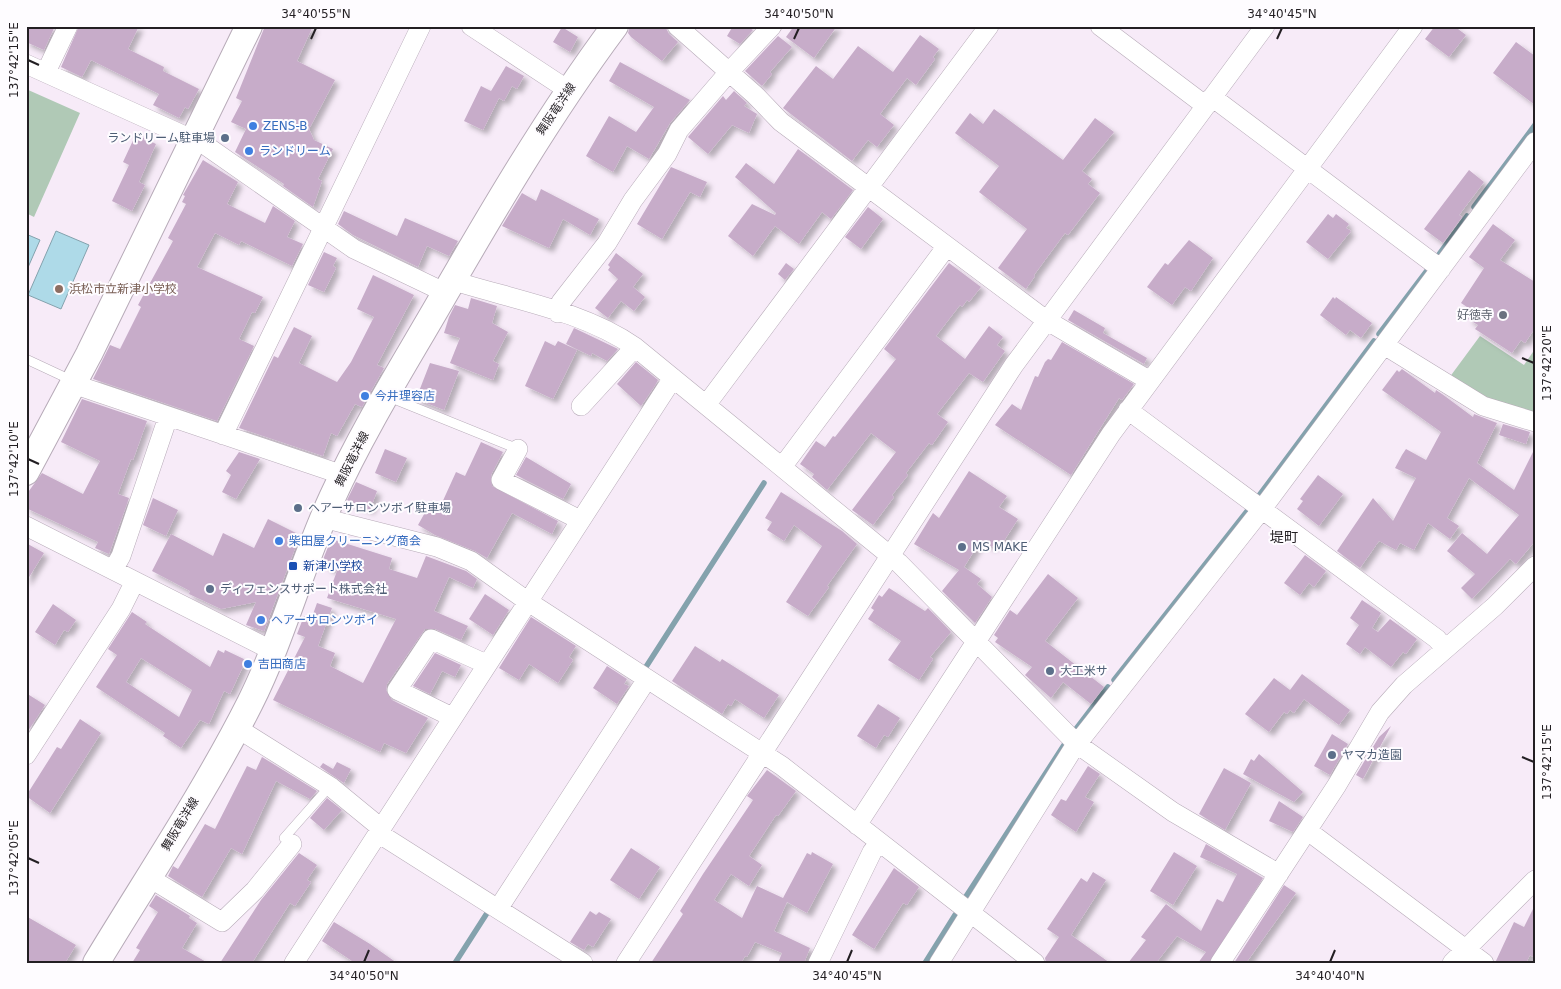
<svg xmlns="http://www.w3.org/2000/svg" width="1561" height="989" viewBox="0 0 1561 989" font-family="'DejaVu Sans','Noto Sans JP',sans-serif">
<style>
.green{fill:#b0c9b6}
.water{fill:#aedae8;stroke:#84a2ad}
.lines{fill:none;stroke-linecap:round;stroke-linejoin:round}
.stream{stroke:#84a2ad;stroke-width:5.5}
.building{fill:#c7acc9;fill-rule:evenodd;filter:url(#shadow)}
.lane-casing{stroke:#b7abb8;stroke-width:10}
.street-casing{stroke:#b7abb8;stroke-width:20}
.secondary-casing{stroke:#b7abb8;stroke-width:28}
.lane{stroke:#fff;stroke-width:9}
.street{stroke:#fff;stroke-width:19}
.secondary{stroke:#fff;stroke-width:26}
.ticks{fill:none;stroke:#231f23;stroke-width:2}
.shop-dot{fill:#3f7fe0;stroke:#fefcff;stroke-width:2}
.service-dot{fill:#5c6f8a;stroke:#fefcff;stroke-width:2}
.education-dot{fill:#8d6e63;stroke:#fefcff;stroke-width:2}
.worship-dot{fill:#6b7280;stroke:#fefcff;stroke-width:2}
.transit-dot{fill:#1a4fb4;stroke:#fefcff;stroke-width:2}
.labels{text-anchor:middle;stroke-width:4;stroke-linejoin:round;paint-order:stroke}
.street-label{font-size:12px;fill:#231f23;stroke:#fefcff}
.shop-label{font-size:12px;fill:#366cbe;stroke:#fefcff;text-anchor:start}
.service-label{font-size:12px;fill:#4e5e75;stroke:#fefcff;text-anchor:start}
.education-label{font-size:12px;fill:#785e54;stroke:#fefcff;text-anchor:start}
.worship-label{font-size:12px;fill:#5b616d;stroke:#fefcff;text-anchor:end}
.transit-label{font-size:12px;fill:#164399;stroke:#fefcff;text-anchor:start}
.neighbourhood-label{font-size:14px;fill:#231f23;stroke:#fefcff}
.neatline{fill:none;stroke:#231f23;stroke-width:2}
.ticks-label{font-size:12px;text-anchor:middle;fill:#231f23}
</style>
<defs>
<filter id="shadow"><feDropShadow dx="4.5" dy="4.5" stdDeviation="2.5" flood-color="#0004"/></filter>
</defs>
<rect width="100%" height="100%" fill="#f7ebf8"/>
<path class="green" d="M26,89L80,113L34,217L26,213Z
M1480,336L1524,365L1535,349V415L1499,404L1449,378Z"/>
<path class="water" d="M56,231L89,245L61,309L28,295Z
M26,234L40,240L26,272Z"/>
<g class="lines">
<path class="stream" d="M1474,207L1535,125
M1437,257L1467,216
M1379,334L1429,268
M1258,497L1374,341
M644,670L764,483
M1114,680L1248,510
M1076,729L1108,687
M965,898L1064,745
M455,963L489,910
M925,963L955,915"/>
</g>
<path class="building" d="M30,26H55L44,50L26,42V34Z
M79,26H139L128,49L164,67L163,71L199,89L188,109L185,107L179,118L153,105L159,94L91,60L82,77L61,67Z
M265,26H313L297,61L335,80L309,129L314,140L333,149L318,179L322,181L313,207L283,186L284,184L235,152L246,129L231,122L242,101L236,98Z
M630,26H665L669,34L678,42L662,61L631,37L628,33Z
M733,26H746L753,30L740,44L727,36Z
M794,26H837L814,58L786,37Z
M1435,26H1454L1466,35L1449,57L1425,39Z
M562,27L578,37L570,52L553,42Z
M920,35L939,49L933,57L935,59L916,85L907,78L880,114L894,125L877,147L868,140L852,161L783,108L816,66L833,79L858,46L893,72Z
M778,36L792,47L770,72L772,74L762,86L745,71Z
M1516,42L1535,56V105L1493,73Z
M620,62L690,100L670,123L649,159L627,146L613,172L586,156L609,116L636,132L654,107L609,81Z
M506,66L524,76L517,89L512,86L504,101L499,98L483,130L464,121L481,86L491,91Z
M734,91L747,103L744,106L757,114L749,133L732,125L708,154L688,137L723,96L726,100Z
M994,109L1063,160L1095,118L1114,132L1082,171L1092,179L1088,184L1100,193L1068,235L1065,233L1034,275L1035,276L1026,289L998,268L1027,229L979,192L999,166L955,133L970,113L983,124Z
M136,134L156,144L139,182L145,185L132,211L112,201L129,165L123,162Z
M798,149L853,190L831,219L822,212L799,244L775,226L753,256L728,236L752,204L775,215L776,213L735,177L746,163L774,184Z
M203,160L238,182L227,204L265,223L273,206L295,221L287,237L303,244L292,266L241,241L239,245L215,233L197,267L263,297L255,313L252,312L239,339L254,346L217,421L93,379L110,345L120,349L141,307L138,305L173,241L168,238L186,204L182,202L185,196L183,195Z
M671,167L707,182L700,197L690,192L662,239L637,224Z
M1469,170L1484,182L1459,215L1462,217L1443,243L1424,229Z
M541,189L599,219L590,235L563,219L549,248L502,226L522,193L536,201Z
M868,207L883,219L861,249L845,237Z
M344,211L397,236L405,218L458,241L449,256L427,246L418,267L353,235L338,224Z
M1328,214L1333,218L1336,214L1349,224L1346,228L1351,231L1328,259L1306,242Z
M1493,224L1515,240L1500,260L1535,282V328L1525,343L1521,340L1512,353L1475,329L1478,325L1468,319L1473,311L1461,303L1484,268L1469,257Z
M1189,240L1213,258L1191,291L1185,287L1172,305L1147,287L1165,263L1168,265Z
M324,252L337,258L333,266L336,268L324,292L308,285Z
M616,253L643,274L633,287L645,297L634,311L621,301L608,318L595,308L618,279L608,270L610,267L608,265Z
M786,263L794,269L785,280L778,274Z
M949,263L981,287L969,302L967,300L962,307L960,305L936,336L965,359L989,326L1003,337L997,345L1005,351L983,382L969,373L937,414L948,422L932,445L929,443L906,473L908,475L892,495L894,497L873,525L852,510L896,452L871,433L827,490L812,477L814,474L800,464L816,441L825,447L833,436L835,437L896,359L884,349Z
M373,275L414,295L377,365L384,368L362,407L355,404L337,436L331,433L323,456L239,428L274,356L278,358L294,327L312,336L299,363L337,382L351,362L374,317L357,309Z
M1333,297L1335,299L1336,297L1372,323L1361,338L1350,330L1346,335L1320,315Z
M471,298L497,306L492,323L508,332L493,361L499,364L493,380L450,363L460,338L444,333L449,317L455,305L468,309Z
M1074,310L1105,328L1103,333L1147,358L1144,364L1068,320Z
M574,328L595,338L618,349L607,361L592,353L591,356L566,344Z
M545,341L555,346L558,341L577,350L553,399L525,386Z
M1062,342L1134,384L1122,400L1119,398L1071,475L995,425L1012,404L1021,410L1035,376L1038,377L1045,362L1048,359L1051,360Z
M636,362L658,380L654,387L651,386L654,387L641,406L617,384Z
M430,363L459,371L444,410L416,399Z
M1402,369L1435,393L1436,390L1442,394L1473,417L1474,414L1497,423L1477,463L1514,490L1535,448V541L1516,564L1510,559L1472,599L1461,588L1475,574L1447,551L1462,533L1487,554L1519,515L1469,478L1447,518L1459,526L1450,539L1428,523L1414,550L1400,543L1396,550L1379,541L1360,568L1337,551L1373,498L1393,521L1416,478L1395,468L1402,455L1406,449L1426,460L1441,432L1382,390L1397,370L1399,372Z
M82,399L147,421L133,460L131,459L118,494L129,498L109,554L95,548L98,542L26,508V495L42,473L83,494L100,461L61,442Z
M1503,424L1530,432L1526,444L1499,435Z
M481,442L503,452L491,475L492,486L558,521L552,534L512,513L487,558L475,551L435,535L418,525L432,500L441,505L456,472L465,476Z
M385,449L407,458L396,482L375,473Z
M239,452L260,459L236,499L222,492L231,475L226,471Z
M526,457L571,484L563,499L516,475Z
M969,471L1007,496L999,507L1018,519L1002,544L996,540L992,547L981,540L964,567L981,579L977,584L992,597L975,623L942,591L959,570L914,544L933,513L939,518Z
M1318,475L1343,494L1319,526L1297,509L1303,501L1300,499Z
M356,482L377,491L370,510L347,500Z
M781,492L842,531L857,544L827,586L829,587L808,616L786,602L822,546L794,525L784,541L767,530L772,522L765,518Z
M153,498L178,510L166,536L143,525Z
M268,519L300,535L264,631L246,625L256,602L221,609L189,594L190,591L152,571L171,534L213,556L223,533L254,548Z
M335,540L392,558L389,569L417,578L426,556L466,571L477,579L473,588L449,577L434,611L468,626L461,640L435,629H425L387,684L386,690L392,700L428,718L406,753L384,743L380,752L273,700L305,637L297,634L304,616L312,617L317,603L332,608L318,646L335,653L330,666L363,683L396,619L327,598L337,571L326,567L327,564L322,562L330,542L333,544Z
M26,543L44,553L26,582Z
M1305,555L1326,571L1314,587L1309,583L1300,595L1284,583Z
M1048,574L1078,598L1045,641L1104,687L1091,704L1063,682L1051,698L1025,675L1032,667L995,642L998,638L994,635L1010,610L1017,615Z
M889,588L925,611L928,608L951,632L930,657L933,659L919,680L888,660L901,641L868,619L874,610L871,608L879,595L882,597Z
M485,594L509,610L493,635L469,619Z
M1362,600L1381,613L1372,628L1378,632L1390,619L1417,639L1406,654L1403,652L1391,667L1365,647L1360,654L1346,644L1359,625L1350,618Z
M53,604L76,620L68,632L64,630L55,645L35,632Z
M132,612L147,622L145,624L210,667L218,650L224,653L225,650L246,660L230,694L224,691L209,724L200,720L181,748L163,736L165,733L96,687L117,655L108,649ZM141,658L192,690L179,717L126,682Z
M531,617L576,646L569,657L573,660L558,683L529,664L519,680L499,668Z
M695,646L720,662L722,659L779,695L764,718L735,699L731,706L728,704L722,714L672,681Z
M435,653L461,665L455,677L442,671L430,694L413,686Z
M607,666L627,679L624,684L629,686L617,704L593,688Z
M1302,674L1350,710L1339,725L1304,699L1294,713L1290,710L1287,714L1284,712L1269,732L1245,714L1274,678L1290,690Z
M26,693L45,705L26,734Z
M878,704L900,718L888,737L884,735L876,748L857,736Z
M80,719L101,733L50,813L26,796L57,747L61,749Z
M1391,726L1363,779L1356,775L1379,737Z
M1332,734L1348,744L1330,775L1314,766Z
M1259,754L1303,792L1294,802L1243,774L1251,759L1254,761Z
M262,757L317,791L310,799L276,781L242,854L231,848L202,897L168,876L173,866L178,869L205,824L215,829L247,766L256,770Z
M337,762L351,769L344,783L320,767L323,763L333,769Z
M1088,766L1100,774L1085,797L1094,802L1076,832L1051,815L1061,799L1066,801Z
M1224,768L1251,783L1225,830L1199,814Z
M767,770L796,791L778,816L776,815L749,856L762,865L749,886L731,874L714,900L742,918L757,886L783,898L807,853L811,855L812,852L833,864L807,913L787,902L774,931L810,948L804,963H778L782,953L755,942L747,957L745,956L741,963H651L683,914L680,911L703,874L753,800L747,796Z
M327,798L342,810L324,830L310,818Z
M1279,801L1303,817L1293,832L1269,821Z
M1206,844L1263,878L1209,963H1198L1206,952L1177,936L1156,963H1128L1146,940L1141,937L1166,904L1201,931L1217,899L1223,902L1237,874L1200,857Z
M631,848L660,867L639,899L610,880Z
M1174,852L1197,866L1173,905L1150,891Z
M299,853L317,865L307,880L311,882L295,906L290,903L252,963H220L261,900Z
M894,868L919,887L907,905L903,903L874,949L852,935Z
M1093,872L1106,880L1071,935L1110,963H1046L1045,958L1059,937L1047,929L1081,878L1087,882Z
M1284,885L1296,893L1246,963H1234Z
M156,895L190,916L189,918L197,923L182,948L208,963H132L140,950L136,948L158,912L149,906Z
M1535,905V958L1530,955L1526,963H1495L1514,922L1524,927Z
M590,911L596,915L599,912L611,919L593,947L588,944L584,950L570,942Z
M26,916L76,945L65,963H26Z
M334,922L370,944L397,963H355L322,941Z"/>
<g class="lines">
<defs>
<path id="lane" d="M26,359L71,380
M389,397L518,449
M292,844L284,838L330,786"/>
<path id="street" d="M471,26L568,90
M677,26L755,95L781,122L1046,320L1150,381
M1100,26L1206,106
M26,64L205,145L354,249L446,293
M46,72L68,26
M1212,97L1441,269
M454,278L464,284C521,301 586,313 635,347L899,563L1077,744L1173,812L1279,874
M558,313L561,302L607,243L633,200L667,154L679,130L729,72L772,26
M1384,345L1483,406L1535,422
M73,384L343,475
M706,405L989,26
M581,406L635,347
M1128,410L1437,639L1445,649
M223,435L421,26
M518,449L501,480L580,520
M782,467L947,246
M323,518L437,547L471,561L527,601L782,766L1035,963
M26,526L273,651
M113,570L121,556L168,417
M452,717L397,690L431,639L486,664
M237,728L331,787L381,828
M26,755L121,609L135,581
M857,825L1111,434L1413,26
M1308,831L1484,963
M378,833L583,963
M148,877L222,922L255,890L292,844
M498,909L647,679
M294,963L673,378
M626,963L1014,365L1265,26
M818,963L872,852L879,843
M939,963L1073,749L1262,509L1535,142
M1220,963L1337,785L1380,712L1404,685L1495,606L1535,566
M1452,963L1535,880"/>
<path id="secondary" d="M26,472L89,354L249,26
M96,963C148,877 205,792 250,703C283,637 301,565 332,498C362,432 400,371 436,309C492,212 548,116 615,26"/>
</defs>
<use href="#lane" class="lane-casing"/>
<use href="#street" class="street-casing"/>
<use href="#secondary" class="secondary-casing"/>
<use href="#lane" class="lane"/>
<use href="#street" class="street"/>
<use href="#secondary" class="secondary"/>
</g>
<path class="ticks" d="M311,39L316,28M794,39L799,28M1277,39L1282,28M28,60L39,65M1522,358L1534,363M28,459L39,464M1522,757L1534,762M28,858L39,863M364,962L369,950M847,962L852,950M1330,962L1335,950"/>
<g class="shop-dot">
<circle cx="253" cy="126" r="5"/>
<circle cx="249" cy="151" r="5"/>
<circle cx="365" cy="396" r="5"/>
<circle cx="279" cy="541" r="5"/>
<circle cx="261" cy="620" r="5"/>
<circle cx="248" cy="664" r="5"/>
</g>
<g class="service-dot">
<circle cx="225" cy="138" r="5"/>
<circle cx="298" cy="508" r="5"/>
<circle cx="962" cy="547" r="5"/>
<circle cx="210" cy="589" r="5"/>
<circle cx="1050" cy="671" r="5"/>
<circle cx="1332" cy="755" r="5"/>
</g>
<circle class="education-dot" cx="59" cy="289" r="5"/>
<circle class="worship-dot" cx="1503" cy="315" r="5"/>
<rect class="transit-dot" x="288" y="561" width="10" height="10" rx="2.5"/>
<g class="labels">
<g class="street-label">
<text transform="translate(556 109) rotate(-56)" y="4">舞阪竜洋線</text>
<text transform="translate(352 459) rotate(-63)" y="4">舞阪竜洋線</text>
<text transform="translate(180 824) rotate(-59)" y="4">舞阪竜洋線</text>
</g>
<g class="shop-label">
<text x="263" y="130">ZENS-B</text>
<text x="259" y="155">ランドリーム</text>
<text x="375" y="400">今井理容店</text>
<text x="289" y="545">柴田屋クリーニング商会</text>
<text x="271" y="624">ヘアーサロンツボイ</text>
<text x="258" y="668">吉田商店</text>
</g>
<g class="service-label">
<text x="215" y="142" text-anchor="end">ランドリーム駐車場</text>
<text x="308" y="512">ヘアーサロンツボイ駐車場</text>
<text x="972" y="551">MS MAKE</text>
<text x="220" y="593">ディフェンスサポート株式会社</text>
<text x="1060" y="675">大工米サ</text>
<text x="1342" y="759">ヤマカ造園</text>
</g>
<g class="education-label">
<text x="69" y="293">浜松市立新津小学校</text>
</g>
<g class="worship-label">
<text x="1493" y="319">好徳寺</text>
</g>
<g class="transit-label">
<text x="303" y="570">新津小学校</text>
</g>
<g class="neighbourhood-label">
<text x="1284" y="542">堤町</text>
</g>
</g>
<rect width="1561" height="989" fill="none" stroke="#fefcff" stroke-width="55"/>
<rect x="28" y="28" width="1506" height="934" class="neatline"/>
<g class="ticks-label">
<text x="316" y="18">34°40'55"N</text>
<text x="799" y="18">34°40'50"N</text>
<text x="1282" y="18">34°40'45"N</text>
<text transform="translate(14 60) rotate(-90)" y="4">137°42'15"E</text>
<text transform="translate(1547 363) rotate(-90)" y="4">137°42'20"E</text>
<text transform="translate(14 459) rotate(-90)" y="4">137°42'10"E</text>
<text transform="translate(1547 762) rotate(-90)" y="4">137°42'15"E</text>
<text transform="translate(14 858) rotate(-90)" y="4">137°42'05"E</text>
<text x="364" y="980">34°40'50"N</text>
<text x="847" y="980">34°40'45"N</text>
<text x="1330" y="980">34°40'40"N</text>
</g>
</svg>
